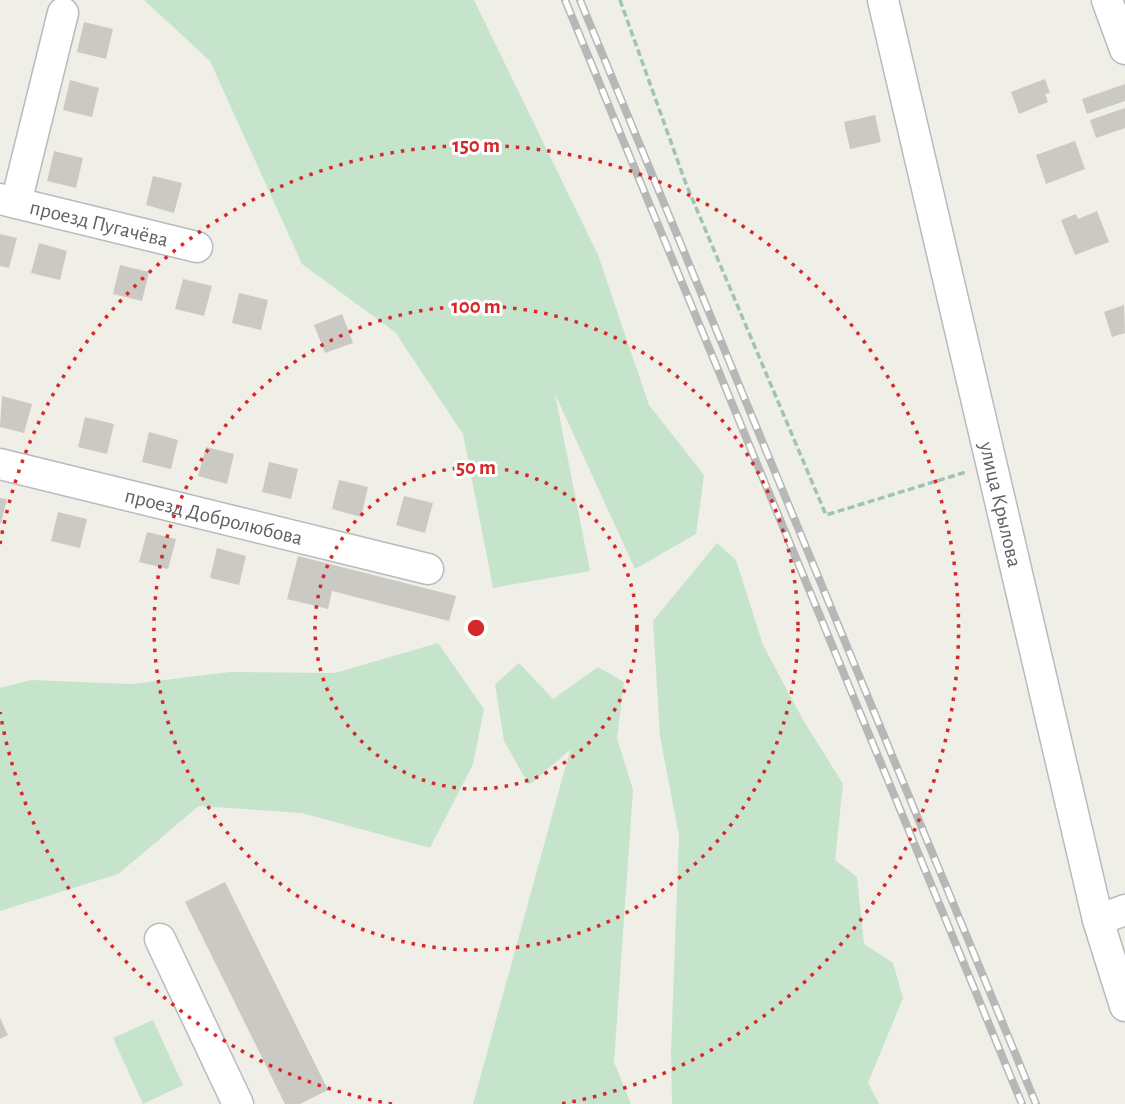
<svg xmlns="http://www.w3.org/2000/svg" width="1125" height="1104" viewBox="0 0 1125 1104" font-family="'Alegreya Sans',sans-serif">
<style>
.green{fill:#c6e4cc}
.building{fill:#cac9c3}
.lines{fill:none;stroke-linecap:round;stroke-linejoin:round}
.minor-casing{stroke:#b9babf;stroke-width:33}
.path{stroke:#9fc4b2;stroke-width:3.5;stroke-dasharray:7 3.5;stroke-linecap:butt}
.minor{stroke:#fff;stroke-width:30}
.rail-casing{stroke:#b6b7b7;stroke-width:8}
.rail{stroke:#fff;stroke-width:5;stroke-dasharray:16;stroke-linecap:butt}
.ring{fill:none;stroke:#d62828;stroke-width:3.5;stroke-dasharray:3.5 7}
.labels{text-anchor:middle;stroke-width:6;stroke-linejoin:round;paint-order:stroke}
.street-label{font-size:21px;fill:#5e6065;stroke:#fff}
.centre{fill:#d62828;stroke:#fff;stroke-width:3.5}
.ring-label{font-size:21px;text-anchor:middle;font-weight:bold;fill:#d62828;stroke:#fff;stroke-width:6;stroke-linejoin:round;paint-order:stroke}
</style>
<rect width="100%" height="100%" fill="#efefe7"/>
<path class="green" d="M144,0H474L598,255L649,405L704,475L696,534L635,569L555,394L590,571L493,588L463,434L395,332L302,264L210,61Z
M717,543L736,560L763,645L802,718L843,784L835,860L857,877L864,944L893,963L903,998L868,1083L879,1104H672L671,1053L679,836L660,736L653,621Z
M438,643L484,709L473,764L430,848L302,813L199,806L118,874L0,911V688L31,680L131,684L230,672L335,673Z
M519,663L553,699L598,667L624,682L617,738L633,790L614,1062L631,1104H473L570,750L529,785L504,741L495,684Z
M153,1020L183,1085L143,1104L113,1038Z"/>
<path class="building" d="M84,22L113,29L106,59L77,52Z
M1045,79L1050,93L1045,94L1048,102L1019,114L1011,92Z
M70,80L99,88L92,117L63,110Z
M1125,84V101L1087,114L1082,99Z
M1125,108V128L1096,138L1090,120Z
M875,115L881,142L850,149L844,122Z
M1075,141L1085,169L1046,184L1036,155Z
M54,151L83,158L76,188L47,181Z
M153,176L182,183L174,213L146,205Z
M1097,211L1109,242L1075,255L1061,220L1076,214L1078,219Z
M0,234L17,238L9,268L0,266Z
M39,243L67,251L60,280L31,273Z
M120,265L149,272L142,301L113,294Z
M183,279L212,286L204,316L175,309Z
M239,293L268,300L261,330L232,323Z
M1124,305L1125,333L1112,337L1104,312Z
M342,314L353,343L325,353L314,325Z
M2,396L32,404L24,433L0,427Z
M85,417L114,424L107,454L78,447Z
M149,432L178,440L171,469L142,462Z
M206,447L234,454L227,484L198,476Z
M269,462L298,469L291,499L262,492Z
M339,480L368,487L361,517L332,509Z
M404,496L433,503L425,533L396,525Z
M0,498L7,499L1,523H0Z
M58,512L87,519L80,548L51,541Z
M147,532L176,539L168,569L139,562Z
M217,548L246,556L239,585L210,578Z
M298,556L456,596L449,621L332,591L328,609L287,599Z
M225,882L328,1090L300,1104H285L185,902Z
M0,1018L8,1035L0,1039Z"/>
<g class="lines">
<defs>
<g id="minor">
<path id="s1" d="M883,0L1098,920L1125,1006"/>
<path d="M1107,0L1125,49"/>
<path id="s2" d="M0,199L197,247"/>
<path d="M16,203L63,13"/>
<path id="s3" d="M0,464L428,569"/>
<path d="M1098,920L1125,910"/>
<path d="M160,939L238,1104"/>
</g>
</defs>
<use href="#minor" class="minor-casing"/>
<path class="path" d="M620,0L686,184L826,515L966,472"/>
<use href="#minor" class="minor"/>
<defs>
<path id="rail" d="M565,0L1022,1104
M580,0L1036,1104"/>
</defs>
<use href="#rail" class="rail-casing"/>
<use href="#rail" class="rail"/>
</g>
<g class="ring">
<circle cx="476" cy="628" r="161"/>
<circle cx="476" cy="628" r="322"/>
<path d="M392 1104A483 483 0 0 1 0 712M0 544A483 483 0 1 1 560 1104"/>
</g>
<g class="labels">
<g class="street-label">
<text dy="7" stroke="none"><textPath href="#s2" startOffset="102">проезд Пугачёва</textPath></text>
<text dy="7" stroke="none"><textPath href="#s1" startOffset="518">улица Крылова</textPath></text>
<text dy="7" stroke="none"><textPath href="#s3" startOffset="220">проезд Добролюбова</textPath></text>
</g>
</g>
<circle cx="476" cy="628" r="10" class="centre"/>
<g class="ring-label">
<text x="476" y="152">150 m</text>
<text x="476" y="313">100 m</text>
<text x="476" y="474">50 m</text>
</g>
</svg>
